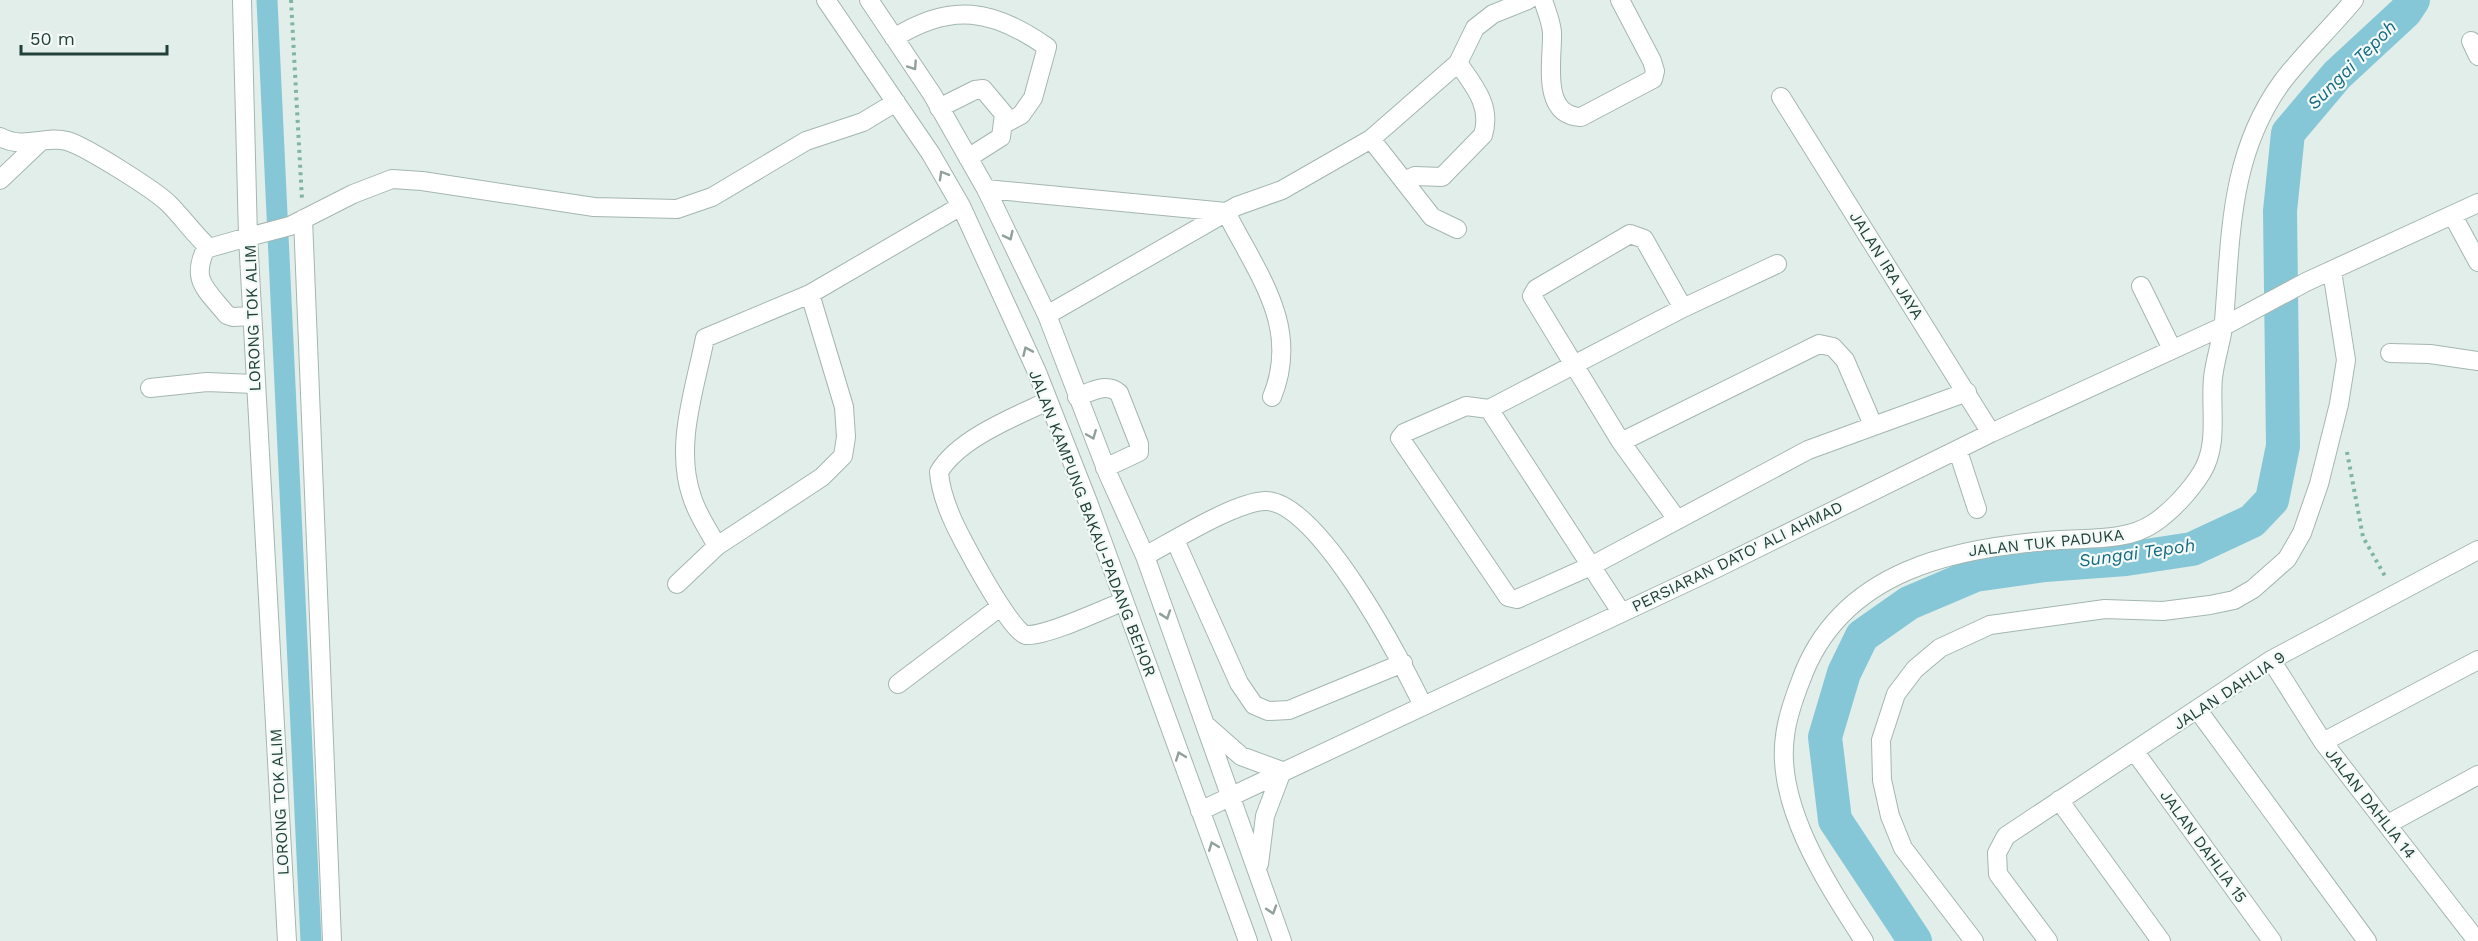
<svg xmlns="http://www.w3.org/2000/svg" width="2478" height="941" viewBox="0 0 2478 941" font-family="'Work Sans',sans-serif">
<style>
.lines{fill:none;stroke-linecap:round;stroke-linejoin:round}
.canal{stroke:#86c7d7;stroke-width:21}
.river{stroke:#86c7d7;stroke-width:34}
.minor-casing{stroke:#a4b6b1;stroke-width:20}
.path{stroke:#80b4a6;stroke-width:4;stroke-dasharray:3 4.5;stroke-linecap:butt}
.minor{stroke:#fff;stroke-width:18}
.oneway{stroke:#90a09c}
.labels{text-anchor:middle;stroke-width:4.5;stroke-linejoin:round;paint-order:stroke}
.street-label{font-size:16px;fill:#214039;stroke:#f3faf7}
.water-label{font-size:18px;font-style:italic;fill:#156b82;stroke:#f3faf7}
</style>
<rect width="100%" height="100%" fill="#e2eee9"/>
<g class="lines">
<path class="canal" d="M267,0L311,941"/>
<path class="river" d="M1915,941L1835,820L1825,737L1844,673L1862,636L1909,603L1975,575L2045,565L2126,559L2192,549L2252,521L2272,500L2283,446L2280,211L2288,133L2337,75L2405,12L2413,0"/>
<defs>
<path id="minor" d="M826,0L931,154L961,206L1037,372L1088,502L1248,941
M869,0L932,94L986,189L1047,315L1108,474L1145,556L1282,941
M1543,0C1546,10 1551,21 1552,32C1553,60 1540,115 1581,117L1653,79L1655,71L1652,61L1620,0
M894,38C951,2 993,9 1047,47L1033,98L1021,115L1004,124
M2471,41L2478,56
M1781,97L1991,433
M939,108L975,90L983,89L1004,114L1001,137L968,158
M0,137C25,150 45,135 67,141C85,146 155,190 169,204C183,218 194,234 209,248L248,237L242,0
M1371,139L1432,217L1457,229
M0,180L39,143
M1404,181L1415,176L1442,177L1483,135C1492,106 1474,86 1458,63
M986,189L1226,212C1257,274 1301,326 1272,397
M2453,216L2478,262
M303,219L332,941
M207,246C190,280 205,288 227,315L233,317L251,316
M1777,264L1683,308L1489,409L1466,406L1404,433L1400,438L1508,597L1517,599L1593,565L1808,450L1967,392
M2141,286L2172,349
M1047,315L1237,206L1282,190L1371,139L1458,63L1475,28L1493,14L1528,0
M2390,353L2430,354L2478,361
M150,388L207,382L254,384
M1077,397C1091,392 1106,382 1119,393L1139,444V452L1105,468
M1048,401C1014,417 958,439 939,472C940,487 945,502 951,516C958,534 1011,633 1026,635C1045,637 1102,610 1122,602
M1489,409L1621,612
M1621,442L1819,344L1833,347L1845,360L1873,425
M1958,451L1977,509
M1676,518L1621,442L1532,296L1536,289L1630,234L1644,239L1683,308
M1175,540L1239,683L1254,705L1268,711L1289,710L1403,663
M717,546C709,531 697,514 692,497C674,446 695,389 705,338L810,294
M1145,556C1173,541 1235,502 1265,501C1317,499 1402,661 1423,706
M677,584L717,546L822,477L843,456L846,437L844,407L810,294L961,206
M2271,660L2323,742L2477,941
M898,684L1000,607
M2197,709L2367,941
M1208,727L1241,756L1282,771
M2323,742L2478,660
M2135,752L2272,941
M2059,800L2161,941
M1200,811L1715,569L1991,433L2224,326L2306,282L2478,203
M2388,824L2478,775
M1259,864L1265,816L1282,771
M287,941L248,237L290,226L353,194L392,179L422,181L594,207L677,209L712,197L806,141L863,122L896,102
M1864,941C1828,885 1775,806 1785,736C1787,717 1794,698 1801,680C1841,569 1957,547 2060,540C2090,538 2128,541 2154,523C2172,511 2191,490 2202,472C2219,444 2210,409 2213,378C2215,359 2222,340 2224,321C2231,236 2229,155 2282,82C2304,53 2331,28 2354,0
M1974,941L1903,848L1890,816L1882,780L1881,740L1896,694L1915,669L1940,648L1990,625L2105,609L2163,611L2210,605L2234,600L2253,589L2287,559L2302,533L2319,484L2339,404L2346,360L2332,271
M2048,941L1998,874L1997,853L2006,836L2271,660L2478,550"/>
</defs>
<use href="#minor" class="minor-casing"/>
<path class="path" d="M291,0L302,200
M2347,452L2363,537L2386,578"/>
<use href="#minor" class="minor"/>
</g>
<defs><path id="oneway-chevron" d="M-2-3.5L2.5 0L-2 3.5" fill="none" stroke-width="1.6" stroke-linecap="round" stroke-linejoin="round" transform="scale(1.5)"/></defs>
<g class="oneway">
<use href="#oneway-chevron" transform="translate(913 66) rotate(56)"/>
<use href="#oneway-chevron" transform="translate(943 175) rotate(-120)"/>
<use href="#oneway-chevron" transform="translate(1009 236) rotate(64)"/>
<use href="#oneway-chevron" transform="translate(1027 351) rotate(-114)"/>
<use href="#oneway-chevron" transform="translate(1092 435) rotate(68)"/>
<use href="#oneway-chevron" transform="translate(1166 615) rotate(71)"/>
<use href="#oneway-chevron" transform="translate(1180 756) rotate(-110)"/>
<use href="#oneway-chevron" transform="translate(1213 846) rotate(-111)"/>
<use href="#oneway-chevron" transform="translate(1272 910) rotate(72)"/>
</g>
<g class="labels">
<g class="street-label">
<text transform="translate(1887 265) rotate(58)" y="6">JALAN IRA JAYA</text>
<text transform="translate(252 318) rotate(-92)" y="6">LORONG TOK ALIM</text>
<text transform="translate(1093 523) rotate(69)" y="6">JALAN KAMPUNG BAKAU-PADANG BEHOR</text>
<text transform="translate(2046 542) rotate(-6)" y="6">JALAN TUK PADUKA</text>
<text transform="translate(1737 556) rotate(-26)" y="6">PERSIARAN DATO' ALI AHMAD</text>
<text transform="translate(2229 690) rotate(-33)" y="6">JALAN DAHLIA 9</text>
<text transform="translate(279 802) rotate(-93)" y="6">LORONG TOK ALIM</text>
<text transform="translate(2371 803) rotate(52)" y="6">JALAN DAHLIA 14</text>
<text transform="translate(2204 846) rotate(54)" y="6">JALAN DAHLIA 15</text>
</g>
<g class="water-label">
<text transform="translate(2352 65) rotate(-45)" y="6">Sungai Tepoh</text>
<text transform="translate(2137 553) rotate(-8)" y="6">Sungai Tepoh</text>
</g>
</g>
<path d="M21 45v9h146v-9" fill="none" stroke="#214039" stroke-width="3"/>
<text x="30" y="45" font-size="18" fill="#214039" stroke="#f3faf7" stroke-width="4.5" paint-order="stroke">50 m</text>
</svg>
